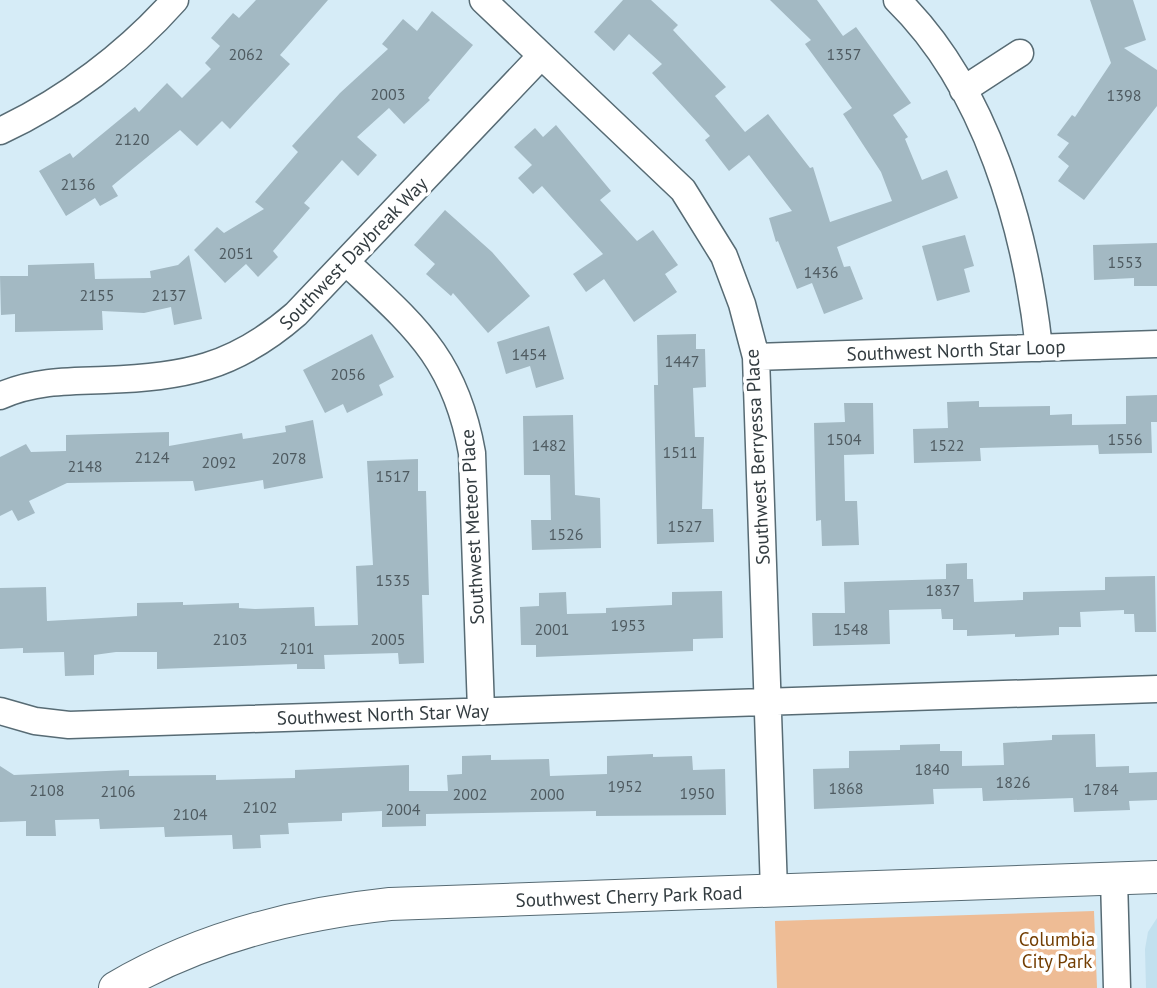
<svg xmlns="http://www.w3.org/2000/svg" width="1157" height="988" viewBox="0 0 1157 988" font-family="'PT Sans',sans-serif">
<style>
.built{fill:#c2e0ee}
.green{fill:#eebc95}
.building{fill:#a3b9c3}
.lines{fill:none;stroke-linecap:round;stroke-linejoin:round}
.minor-casing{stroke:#576b74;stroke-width:29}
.major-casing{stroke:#576b74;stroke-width:34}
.minor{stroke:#fff;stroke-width:26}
.major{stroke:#fff;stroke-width:32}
.labels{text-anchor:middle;stroke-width:7;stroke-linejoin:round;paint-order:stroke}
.number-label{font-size:16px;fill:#4f5b61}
.street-label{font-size:19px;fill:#333c40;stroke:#fff}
.park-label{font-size:19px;fill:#733e03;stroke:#fff}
</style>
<rect width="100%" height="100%" fill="#d6ecf7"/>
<path class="built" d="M1157,918V988H1146L1145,949L1148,932Z"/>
<path class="green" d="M1094,911L1097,988H777L775,921Z"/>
<path class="building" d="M256,0H328L280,55L290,64L230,129L222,121L197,146L180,130L112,186L118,196L100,206L95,198L66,216L39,171L70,153L73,158L135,107L139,112L167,83L182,98L211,69L205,63L220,46L211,38L233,13L239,18Z
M623,0H651L678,25L673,30L726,87L715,96L745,132L768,114L810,168L813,167L830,222L892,201L881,172L843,114L852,108L805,44L811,40L770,0H817L843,36L856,27L911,103L893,115L908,137L905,139L922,180L947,170L958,198L837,247L844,267L850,266L863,299L824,314L812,283L797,289L778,241L776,242L769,218L792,211L749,155L729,171L705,140L710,136L652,73L662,64L629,34L614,51L594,32Z
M1090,0H1133L1146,40L1124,48L1157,70V106L1084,200L1058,181L1069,166L1058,157L1069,143L1057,135L1072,115L1075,117L1111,63Z
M432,11L473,45L428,98L430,100L404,124L389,108L357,137L377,155L358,176L342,160L304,203L310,208L273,251L278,257L258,277L246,264L225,283L194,250L217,227L224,233L264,209L255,202L298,152L292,146L340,93L388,49L382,44L403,19L417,31Z
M556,125L611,191L600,200L637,241L653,230L678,265L665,274L677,292L634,322L604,279L586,292L573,274L603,254L542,186L533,194L518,178L532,165L514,147L535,128L543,137Z
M445,210L492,252L530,296L488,333L453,293L451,296L426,274L435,264L414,245Z
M965,235L974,266L964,269L970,292L937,301L922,246Z
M1157,243V286H1134V278L1094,280L1093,245Z
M189,255L202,319L174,325L171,307L144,313L102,311L103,330L15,332V314L1,315L0,276H28V265L94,263L95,279L151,278L150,271L178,265Z
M549,326L564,379L536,388L530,366L506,374L497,342Z
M372,334L394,377L379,385L383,395L347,413L343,404L325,413L303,370Z
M696,334V349H705L706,387L693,388L695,437H704L702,509H713L714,542L657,544L654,385H658L657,335Z
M1157,395V422H1151L1152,453L1099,454L1098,445L980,448L981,461L914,463L913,429L948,428L947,402L979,401V407L1050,406V415L1072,414V425L1126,424V396Z
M844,403H873L874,454L844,455L845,501H857L859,545L822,546L821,520L816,521L814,423L845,422Z
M573,415L575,495L600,498L601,548L532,550L531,520H551L550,475H524L523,416Z
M313,420L323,478L264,489L263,480L195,491L193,481L67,483L29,501L35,513L18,521L12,510L0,516V457L26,444L31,452L66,451V435L169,432V446L242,433L243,439L286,432L285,426Z
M418,459V491H426L429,595H422L424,663L399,664L398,653L324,655L325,669H297V664L157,669V652H116L94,655V675L65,676L64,652L23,653V648L0,649V588L46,587L47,621L137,616V603L183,602V605L239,603V608L255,609L314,607L315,626L358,625L356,566L373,565L367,461Z
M967,563V579H973L974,602L1023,600V592L1105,590V577L1155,576L1156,632H1135L1134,614H1124V610L1080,612L1081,627H1059V635L1015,637V634L967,636V630H953V619H942L941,609L889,610L890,644L813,646L812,613H845L844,582L946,579V564Z
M722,591L723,638L693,639V651L536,657V645H521L520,607L539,606V593L566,592L567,614L606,613V608L672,605V592Z
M1095,734L1096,767L1129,766V773L1157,772V800L1129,801L1130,810L1074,812L1073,798L983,801L982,788L933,789L934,804L814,809L813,769L849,768V751L900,750V745L940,744V751H962V766L1004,765L1003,743L1052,740V735Z
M653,754V757L692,756L693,770L725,769L726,815L596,816V811L426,814V826L382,827V811L342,813V821L288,823L289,834L260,835L261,848L233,849L232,835L165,837L164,827L100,829L99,819L55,820L56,836H26V821L0,822V766L14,775L129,770V776L216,775V780L295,778V770L409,765V791H448L447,775L462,774V756L491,755V760L549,759L550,776L607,774V756Z"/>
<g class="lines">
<defs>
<path id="minor" d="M483,0L683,190L724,256L742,304L756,357L774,891
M897,0C986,87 1026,228 1039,348
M963,90L1020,53
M0,131C65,101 128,53 175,0
M346,262C413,325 455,357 472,453L481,710
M756,357L1157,344
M0,396C33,381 68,381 105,380C184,377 234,368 296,314L541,56
M0,711L35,721L69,725L1157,689
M1114,879L1117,988"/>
<path id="major" d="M115,988C198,939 295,914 390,904L1157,877"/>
</defs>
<use href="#minor" class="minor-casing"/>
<use href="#major" class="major-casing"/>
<use href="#minor" class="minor"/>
<use href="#major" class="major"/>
</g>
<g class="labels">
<g class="number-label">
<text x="246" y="60">2062</text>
<text x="844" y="60">1357</text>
<text x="388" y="100">2003</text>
<text x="1124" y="101">1398</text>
<text x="132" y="145">2120</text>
<text x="78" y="190">2136</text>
<text x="236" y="259">2051</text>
<text x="1125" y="268">1553</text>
<text x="821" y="278">1436</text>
<text x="97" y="301">2155</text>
<text x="169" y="301">2137</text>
<text x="529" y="360">1454</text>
<text x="682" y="367">1447</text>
<text x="348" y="380">2056</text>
<text x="844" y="445">1504</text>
<text x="1125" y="445">1556</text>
<text x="549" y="451">1482</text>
<text x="947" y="451">1522</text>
<text x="680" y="458">1511</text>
<text x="152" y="463">2124</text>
<text x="289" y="464">2078</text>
<text x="219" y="468">2092</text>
<text x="85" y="472">2148</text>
<text x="393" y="482">1517</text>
<text x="685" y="532">1527</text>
<text x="566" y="540">1526</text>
<text x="393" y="586">1535</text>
<text x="943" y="596">1837</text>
<text x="628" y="631">1953</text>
<text x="552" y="635">2001</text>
<text x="851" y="635">1548</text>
<text x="230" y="645">2103</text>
<text x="388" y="645">2005</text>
<text x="297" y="654">2101</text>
<text x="932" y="775">1840</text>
<text x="1013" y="788">1826</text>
<text x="625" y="792">1952</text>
<text x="846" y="794">1868</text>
<text x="1101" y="795">1784</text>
<text x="47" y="796">2108</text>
<text x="118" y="797">2106</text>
<text x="697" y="799">1950</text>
<text x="470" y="800">2002</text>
<text x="547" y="800">2000</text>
<text x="260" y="813">2102</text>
<text x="403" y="815">2004</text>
<text x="190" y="820">2104</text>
</g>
<g class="street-label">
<text transform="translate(353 253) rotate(-46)" y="7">Southwest Daybreak Way</text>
<text transform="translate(956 350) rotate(-2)" y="7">Southwest North Star Loop</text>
<text transform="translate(757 457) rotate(-93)" y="7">Southwest Berryessa Place</text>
<text transform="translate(472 527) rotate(-93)" y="7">Southwest Meteor Place</text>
<text transform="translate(383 714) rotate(-2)" y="7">Southwest North Star Way</text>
<text transform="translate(629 896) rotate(-2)" y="7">Southwest Cherry Park Road</text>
</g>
<g class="park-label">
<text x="1057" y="946">Columbia<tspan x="1057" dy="22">City Park</tspan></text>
</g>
</g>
</svg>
